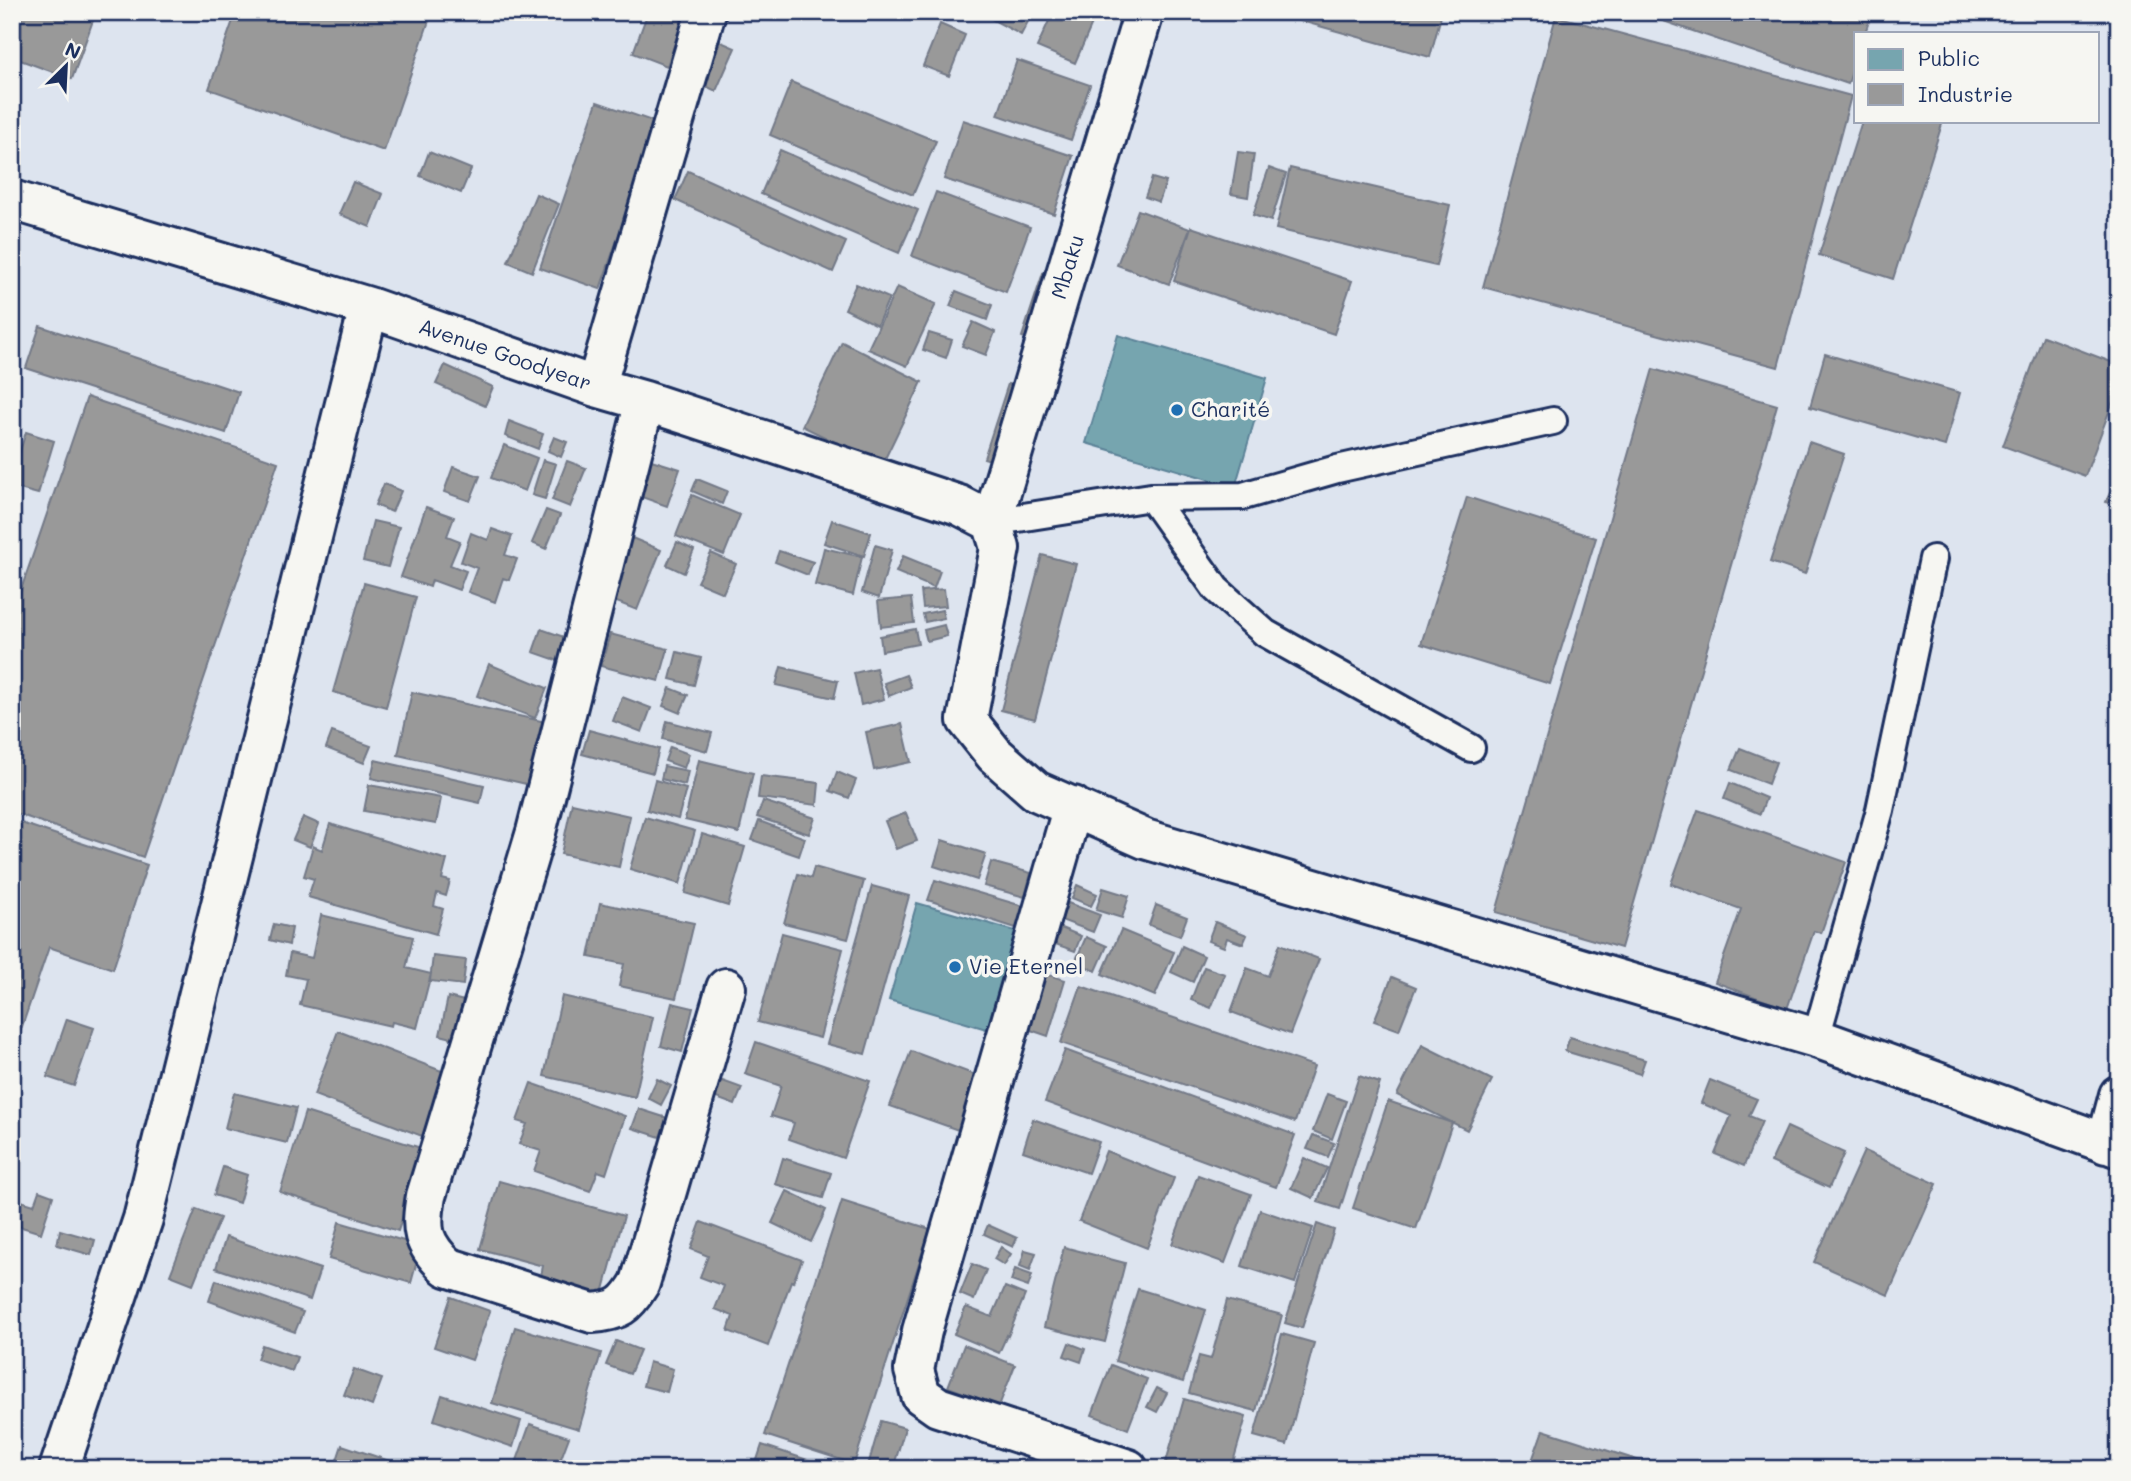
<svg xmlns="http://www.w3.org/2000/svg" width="2131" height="1481" viewBox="0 0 2131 1481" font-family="Mali,sans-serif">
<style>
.public{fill:#76a5af;stroke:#5b8297;stroke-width:2}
.industry{fill:#999;stroke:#737987;stroke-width:2}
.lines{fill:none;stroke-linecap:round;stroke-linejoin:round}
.lane-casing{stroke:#1b2f5e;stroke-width:32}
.street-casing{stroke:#1b2f5e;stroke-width:44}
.lane{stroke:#f6f6f2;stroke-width:26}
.street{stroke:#f6f6f2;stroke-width:38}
.poi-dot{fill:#1f6fb2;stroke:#f6f6f2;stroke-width:2.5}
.labels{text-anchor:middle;stroke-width:7;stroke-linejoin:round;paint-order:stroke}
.street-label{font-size:21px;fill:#1b2f5e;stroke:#f6f6f2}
.poi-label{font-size:21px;fill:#1b2f5e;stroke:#f6f6f2;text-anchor:start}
</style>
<rect width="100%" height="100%" fill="#dde4ef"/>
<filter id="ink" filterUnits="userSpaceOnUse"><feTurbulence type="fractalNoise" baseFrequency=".0143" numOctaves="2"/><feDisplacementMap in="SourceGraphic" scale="14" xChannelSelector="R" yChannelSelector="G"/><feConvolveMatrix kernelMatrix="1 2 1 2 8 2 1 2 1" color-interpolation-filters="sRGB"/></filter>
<g filter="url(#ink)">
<path class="public" d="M1118,335L1267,378L1235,487L1086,443Z
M917,903L1022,933L993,1031L889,1000Z"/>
<path class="industry" d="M17,12H96L72,79L12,57V25Z
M236,12H432L384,151L209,89Z
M648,12H686L667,66L633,53Z
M988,12H1033L1021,35L986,16Z
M1053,12H1066L1092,24L1075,63L1037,47Z
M1276,12H1442L1430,57L1276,14Z
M1637,12H1872L1865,33H1856V59L1848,84Z
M1556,16L1851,96L1778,367L1483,287Z
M940,24L965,35L949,76L923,66Z
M714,39L735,48L716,91L695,81Z
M1017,60L1090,85L1071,140L998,115Z
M791,82L936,141L913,195L770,135Z
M597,102L658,123L600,289L540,268Z
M963,120L1073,156L1054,214L944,179Z
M1862,121H1943L1893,279L1819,255Z
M780,150L918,210L899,253L761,194Z
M429,152L471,169L461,193L420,176Z
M1238,152L1254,154L1248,197L1231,194Z
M1269,168L1286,174L1271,221L1253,215Z
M1290,168L1450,205L1436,266L1276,229Z
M688,171L846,242L833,272L675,200Z
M1152,178L1166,182L1159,202L1145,197Z
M353,182L383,194L370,227L339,214Z
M936,192L1030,227L1006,292L912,256Z
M536,194L559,204L532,272L508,262Z
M1138,210L1190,229L1169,284L1117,265Z
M1191,227L1352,281L1334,334L1174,281Z
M1043,273L1059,278L1039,343L1022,337Z
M856,284L889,298L877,325L845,309Z
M897,287L936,304L907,366L868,349Z
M956,291L992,305L987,320L950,306Z
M973,322L995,332L986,355L962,346Z
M40,326L239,392L226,433L26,368Z
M929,333L952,340L946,358L923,350Z
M2043,336L2119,365V385L2085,476L2003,446Z
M842,342L922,382L882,465L802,426Z
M1825,354L1960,393L1945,446L1810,407Z
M445,365L493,387L485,406L436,384Z
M1653,369L1777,405L1621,948L1496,912Z
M1008,384L1024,388L1001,463L984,458Z
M87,397L278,462L143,857L12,812V616Z
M509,421L543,434L538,449L505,436Z
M26,432L54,441L38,494L12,487V476Z
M554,437L567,442L561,457L548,451Z
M1809,442L1844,454L1805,574L1770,562Z
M504,445L537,458L525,491L491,478Z
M645,458L680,469L667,506L633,494Z
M543,460L556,464L545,499L532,495Z
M567,461L586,468L570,507L552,500Z
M453,467L480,476L470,501L444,492Z
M2119,472V507L2106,502Z
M697,479L727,491L722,504L692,491Z
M384,484L401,491L392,512L375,505Z
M692,495L740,515L724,555L676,536Z
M1467,497L1596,538L1550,684L1421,644Z
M426,507L454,517L447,536L460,541L450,565L466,571L459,590L432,580L430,587L401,577Z
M546,510L560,515L546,549L532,543Z
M832,520L871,533L864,556L824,543Z
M373,521L399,527L388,567L363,561Z
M492,529L512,536L505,555L517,559L509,580L503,578L495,602L468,592L477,568L461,562L471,533L488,540Z
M632,538L661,550L637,610L609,599Z
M677,542L694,550L684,573L667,565Z
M875,545L892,550L879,598L862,592Z
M824,548L862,557L853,595L815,585Z
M779,551L813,562L808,575L775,562Z
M711,553L736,564L723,593L697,582Z
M1042,555L1076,564L1035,719L1001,710Z
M903,556L940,571L934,588L896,572Z
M364,583L416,597L386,707L333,692Z
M944,589L946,606L923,608L921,591Z
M911,598L914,623L881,627L878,601Z
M942,610L944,618L925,622L923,614Z
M944,625L947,636L927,641L924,630Z
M541,629L570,639L562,662L533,652Z
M915,629L918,644L882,651L880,636Z
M610,634L668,649L659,681L601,666Z
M677,652L701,658L694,685L670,679Z
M489,664L547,688L535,718L477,696Z
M781,667L838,681L834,698L776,685Z
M876,668L884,699L861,705L854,673Z
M906,675L911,687L889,696L884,683Z
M670,688L688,695L680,713L663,706Z
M412,692L550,723L535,786L398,755Z
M622,697L651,708L642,732L613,721Z
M667,721L712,733L707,751L663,739Z
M902,724L911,762L874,770L866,732Z
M589,730L659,749L653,773L582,754Z
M332,732L371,746L364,763L326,748Z
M670,747L689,754L684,768L665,761Z
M1740,748L1776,762L1768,784L1731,770Z
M375,760L484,785L480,803L371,778Z
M699,760L753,773L739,833L685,820Z
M664,766L688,771L685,785L661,779Z
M837,772L856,780L849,798L830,791Z
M761,776L819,783L817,805L758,798Z
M655,780L686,789L678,819L647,810Z
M1730,783L1766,798L1760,814L1724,799Z
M369,785L441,798L436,824L364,811Z
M763,801L815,818L809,834L757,817Z
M572,803L630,816L619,867L561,854Z
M1698,810L1846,862L1821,933L1814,931L1787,1009L1715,982L1741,909L1671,884Z
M906,813L917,841L896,849L885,821Z
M303,817L319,824L310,847L293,840Z
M645,817L695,831L680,884L630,869Z
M12,820L147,865L113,969L49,947L12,1056Z
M759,821L805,838L799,856L752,840Z
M330,824L447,860L442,879L450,881L446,896L437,893L434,906L443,909L436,934L308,897L314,879L304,876L313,846L322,850Z
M702,834L745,847L728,906L685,893Z
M942,840L986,854L977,880L934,866Z
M991,862L1031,873L1025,897L984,886Z
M814,867L864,881L848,939L784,923L798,874L811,878Z
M935,880L1026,907L1019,929L928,900Z
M1077,885L1097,894L1091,906L1072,898Z
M872,886L909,896L865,1054L827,1044Z
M1103,888L1129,896L1122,918L1096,910Z
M600,903L694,923L676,998L619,986L624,964L589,957Z
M1068,903L1100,915L1093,932L1061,920Z
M1156,905L1187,917L1180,936L1149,925Z
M321,915L413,937L406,968L431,974L417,1028L392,1022L391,1026L300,1005L306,979L286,975L290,953L312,958Z
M1215,922L1247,935L1243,944L1227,938L1224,947L1208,941Z
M274,924L292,928L289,945L270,940Z
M1061,928L1081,936L1075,951L1055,944Z
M1121,930L1174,952L1155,996L1102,974Z
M782,933L843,949L820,1038L758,1022Z
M1086,937L1107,946L1096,971L1075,962Z
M1280,944L1319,959L1290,1034L1231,1012L1247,968L1268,976Z
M1182,946L1204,956L1193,982L1171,972Z
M433,956L466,960L463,985L430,981Z
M1204,967L1225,974L1211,1008L1191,1000Z
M1042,973L1065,980L1048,1036L1025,1028Z
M1392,977L1416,987L1399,1030L1374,1021Z
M1081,986L1314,1066L1295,1122L1061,1043Z
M562,996L653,1017L635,1097L544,1076Z
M448,997L472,1003L464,1041L440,1035Z
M672,1003L693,1008L682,1052L661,1046Z
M67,1019L94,1028L74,1086L47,1077Z
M338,1031L447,1073L422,1136L314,1095Z
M1570,1037L1645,1060L1640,1074L1565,1051Z
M756,1042L870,1081L843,1158L789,1139L794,1123L771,1116L781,1086L745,1074Z
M1422,1045L1492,1080L1467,1130L1397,1095Z
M1065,1050L1295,1135L1276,1187L1045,1102Z
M911,1051L981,1077L961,1131L890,1106Z
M1359,1076L1380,1083L1340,1209L1318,1202Z
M657,1079L671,1086L661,1105L648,1098Z
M717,1079L742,1088L735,1105L711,1096Z
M1710,1080L1757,1099L1749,1116L1762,1121L1744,1166L1715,1154L1731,1116L1701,1103Z
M531,1083L625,1116L606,1174L598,1171L590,1191L534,1171L541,1151L519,1144L527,1124L517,1121Z
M234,1093L296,1108L287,1143L225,1128Z
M1327,1094L1346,1101L1332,1139L1313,1131Z
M1388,1101L1452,1123L1416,1229L1353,1208Z
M639,1109L667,1118L660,1137L632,1128Z
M305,1112L424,1149L398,1231L280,1192Z
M1033,1119L1099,1142L1088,1173L1023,1151Z
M1787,1127L1844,1153L1829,1188L1771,1162Z
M1313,1135L1334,1143L1328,1157L1307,1149Z
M1106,1151L1174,1178L1147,1248L1079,1221Z
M1864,1151L1937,1184L1888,1295L1814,1262Z
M783,1158L831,1173L823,1198L775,1184Z
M1304,1158L1327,1168L1313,1198L1291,1188Z
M223,1167L247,1175L239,1203L214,1195Z
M1198,1175L1251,1194L1225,1263L1172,1244Z
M499,1181L624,1216L602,1297L540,1280L543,1266L480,1249Z
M39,1191L53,1196L41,1233L12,1224V1198L34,1205Z
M787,1191L826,1210L811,1242L772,1223Z
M842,1201L930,1229L854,1464L765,1435Z
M196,1209L220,1218L193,1284L170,1275Z
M1260,1210L1313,1228L1295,1283L1242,1266Z
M339,1222L421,1246L411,1283L329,1259Z
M701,1222L802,1260L793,1282L791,1281L768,1346L728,1331L733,1316L715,1309L724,1286L700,1277L708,1256L691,1249Z
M1317,1224L1334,1230L1302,1328L1285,1323Z
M988,1225L1017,1238L1013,1247L984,1234Z
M60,1230L95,1240L91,1255L57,1245Z
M226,1237L320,1269L310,1300L216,1268Z
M1001,1247L1011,1254L1004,1265L994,1259Z
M1064,1247L1125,1263L1105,1342L1044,1327Z
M1025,1250L1036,1253L1030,1270L1020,1266Z
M972,1264L986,1270L974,1300L960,1294Z
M1015,1269L1032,1275L1028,1287L1011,1281Z
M216,1280L303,1312L295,1332L209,1301Z
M1005,1287L1025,1295L1008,1336L1007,1335L999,1353L954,1334L966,1307L992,1317Z
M1138,1289L1206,1310L1183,1382L1115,1361Z
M451,1297L490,1311L472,1360L434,1347Z
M1227,1300L1282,1315L1256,1411L1189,1393L1199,1356L1211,1359Z
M515,1327L601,1353L579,1429L492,1403Z
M1282,1334L1314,1343L1287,1445L1254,1436Z
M616,1341L640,1350L630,1374L606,1365Z
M1069,1343L1085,1349L1081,1362L1064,1356Z
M262,1345L297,1357L292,1371L257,1359Z
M964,1345L1015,1365L999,1406L948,1387Z
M649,1362L673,1369L667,1392L643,1386Z
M1111,1365L1147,1379L1128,1429L1092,1415Z
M354,1369L382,1379L372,1406L344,1395Z
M1157,1388L1167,1393L1157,1412L1147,1407Z
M442,1395L521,1421L513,1447L434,1420Z
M1184,1399L1246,1417L1231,1469H1164Z
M881,1421L905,1428L893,1469H867Z
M530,1424L569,1437L557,1469H514Z
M1543,1430L1640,1461L1637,1469H1529Z
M342,1445L413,1469H334Z
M762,1445L835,1469H754Z"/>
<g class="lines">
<defs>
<path id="lane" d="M1151,497L1216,589L1265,633L1471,748
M992,522L1151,497L1243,496L1337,469L1553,421
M1816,1038L1880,810L1933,559"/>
<path id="street" d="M12,200L369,307L596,387L645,401L959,505L992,522
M596,387L706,12
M645,401L536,832L426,1196C420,1230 422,1243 447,1267L592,1313C619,1311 626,1306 640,1283L726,988
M992,522L1000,548L967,720L995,755L1036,791L1145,839L1816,1038L2119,1148
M992,522L1144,12
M1073,806L922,1331L914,1370L921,1395L938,1407L1128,1469
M2106,1144L2119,1095
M59,1469L143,1219L369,307"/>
</defs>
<use href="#lane" class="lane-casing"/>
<use href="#street" class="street-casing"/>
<use href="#lane" class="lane"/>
<use href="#street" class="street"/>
</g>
</g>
<g class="poi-dot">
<circle cx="1177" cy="410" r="7"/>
<circle cx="955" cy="967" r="7"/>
</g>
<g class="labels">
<g class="street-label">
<text transform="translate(1068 267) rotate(-73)" y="7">Mbaku</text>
<text transform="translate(505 355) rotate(19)" y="7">Avenue Goodyear</text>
</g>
<g class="poi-label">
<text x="1191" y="417">Charité</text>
<text x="969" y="974">Vie Eternel</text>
</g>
</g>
<rect width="2131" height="1481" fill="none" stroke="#f6f6f2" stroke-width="42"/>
<rect x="21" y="21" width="2089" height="1439" fill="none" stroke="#1b2f5e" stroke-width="2.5" filter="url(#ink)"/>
<rect x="1854" y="32" width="245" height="91" fill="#f6f6f2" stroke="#9ea6b7" stroke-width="2"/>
<rect x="1868" y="49" width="35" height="21" fill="#76a5af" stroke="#9ea6b7" stroke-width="2"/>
<text x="1918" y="66" font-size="21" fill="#1b2f5e">Public</text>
<rect x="1868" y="84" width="35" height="21" fill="#999999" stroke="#9ea6b7" stroke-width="2"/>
<text x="1918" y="102" font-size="21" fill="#1b2f5e">Industrie</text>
<g transform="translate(66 66) rotate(24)" stroke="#f6f6f2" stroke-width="5" paint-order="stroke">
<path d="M0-5L12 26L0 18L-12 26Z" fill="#1b2f5e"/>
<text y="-10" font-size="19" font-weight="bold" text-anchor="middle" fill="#1b2f5e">N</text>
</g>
</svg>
